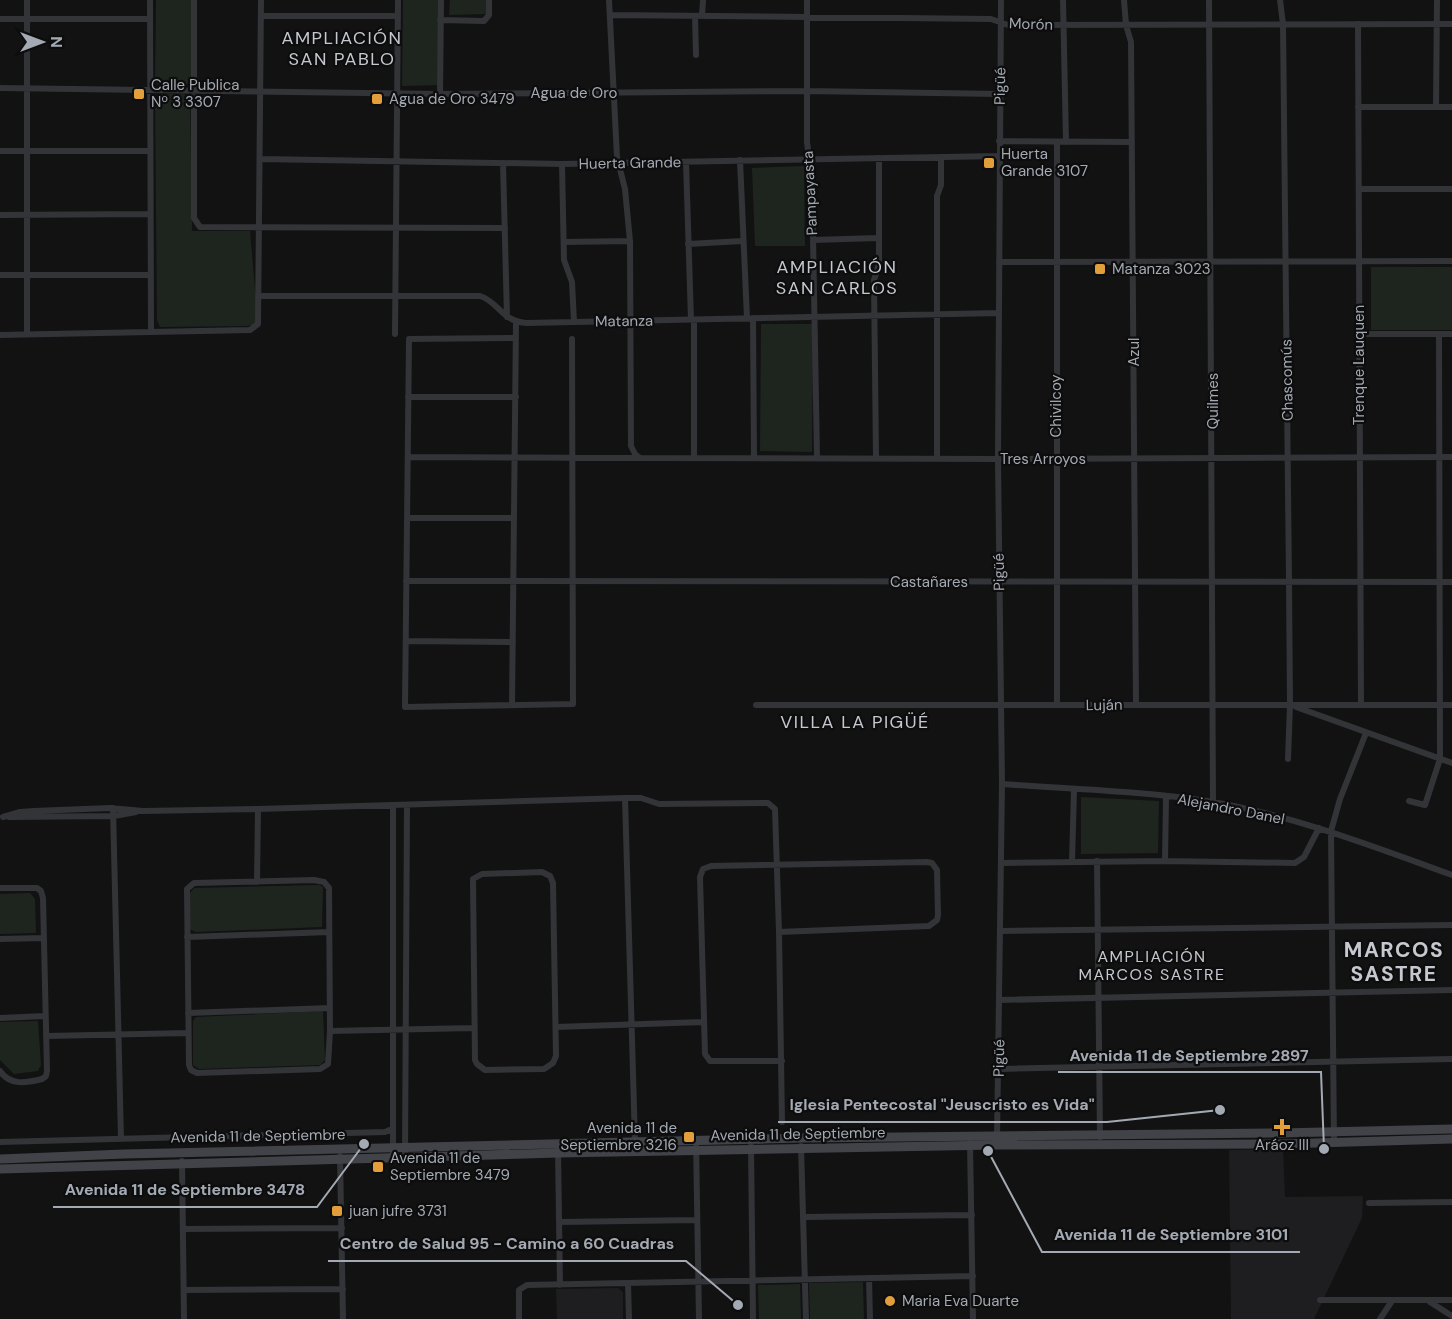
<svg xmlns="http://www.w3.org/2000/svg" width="1452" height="1319" viewBox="0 0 1452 1319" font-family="'DM Sans',sans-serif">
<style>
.built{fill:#1e1e20}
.green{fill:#1e251f}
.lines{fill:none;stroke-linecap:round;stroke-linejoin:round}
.street{stroke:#333438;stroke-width:6}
.secondary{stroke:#414348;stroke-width:9}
.poi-dot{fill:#e29e3b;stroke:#0d0d0e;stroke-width:2}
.labels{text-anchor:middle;stroke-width:4.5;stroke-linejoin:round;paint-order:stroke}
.street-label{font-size:15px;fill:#a4aab3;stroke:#0d0d0e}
.poi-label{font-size:15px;fill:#a4aab3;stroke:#0d0d0e;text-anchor:start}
.neighbourhood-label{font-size:16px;letter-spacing:1.5px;fill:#c5c8cf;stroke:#0d0d0e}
.quarter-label{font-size:18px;letter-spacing:1.5px;fill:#c5c8cf;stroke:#0d0d0e}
.district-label{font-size:21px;font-weight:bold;letter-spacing:1.5px;fill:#c5c8cf;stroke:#0d0d0e}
.leader{fill:none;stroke:#a4aab3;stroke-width:2}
.callout-dot{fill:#a4aab3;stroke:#0d0d0e;stroke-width:2}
.callout-label{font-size:16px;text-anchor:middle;font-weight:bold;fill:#a4aab3;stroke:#0d0d0e;stroke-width:4.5;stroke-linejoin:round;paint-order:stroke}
</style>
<rect width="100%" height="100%" fill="#121213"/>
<path class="built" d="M1283,1149L1285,1197L1363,1196L1362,1218L1314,1319H1231L1229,1150Z
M618,1288L623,1292V1319H557L556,1289Z"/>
<path class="green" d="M156,0H194L191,82L186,85H158L155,80Z
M403,0H440V85L402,86Z
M450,0H487V14L449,15Z
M161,94H184L190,99L192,231H250L258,324L247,326L160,327L157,320L155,99Z
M804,166L805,246H755L752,168Z
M1371,267H1452V330H1371Z
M761,324H813L812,452L760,451Z
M1081,797L1159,801L1158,853L1081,854Z
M319,885L323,887L322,927L196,932L189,929L190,893L194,888Z
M30,893L35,899L36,933L0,934V894Z
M323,1011L325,1060L320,1065L199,1069L193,1065V1021L196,1017Z
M38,1021L41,1065L38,1071L14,1074L0,1060V1022Z
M863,1282L864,1319H810L809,1283Z
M800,1284L801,1319H759L758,1285Z"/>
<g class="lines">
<path class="street" d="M27,0V334
M150,0L151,332
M194,0V218L200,227L505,228
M609,0L617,157L625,189L630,241L631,446L635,454L640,458L998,459L1452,457
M807,0V142L812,181L817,457
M1063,0L1066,142
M1124,0L1126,25L1131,42L1136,704
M1209,0L1213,803
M1280,0L1283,24L1289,582L1290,705L1288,759
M610,15L991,19L1008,25L1452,24
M261,16H398
M695,16L696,55
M702,16L703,0
M0,19H149
M440,20L484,21L489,15V0
M1358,24L1361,705
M0,88L440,94L807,91L1000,94
M440,94L441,0
M1358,107H1452
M1436,107L1437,0
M999,141L1131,142
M1057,142V705
M0,151H149
M260,159L562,164L999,156
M740,160L747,318
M686,162L691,320
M503,163L507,317
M562,164L564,260L572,282L574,322
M1359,189H1452
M0,215L149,214
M813,240L878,238
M564,242L630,241
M688,244L743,241
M999,262L1452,261
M0,275H150
M258,296H480C499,302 502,322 527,323L999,313
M753,318L754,458
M694,320V458
M395,334L398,0
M1359,334H1452
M0,335L250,330L258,324L261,0
M516,338L409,339L405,707L573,704L572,339
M408,397H516
M408,457L640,458
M876,458L874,280L879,264V158
M937,458V196L941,185V157
M407,518H514
M406,581L1452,582
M406,641L513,642
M512,705L516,322
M756,705H1452
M1296,707L1452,763
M1002,784C1069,789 1141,791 1207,801C1292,815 1372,846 1452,875
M625,798H641L659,804L768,803L775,809L779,932L782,1122
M1409,801L1425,805L1440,759L1439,334
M393,805V1159
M113,808L121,1139
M3,817L20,812L34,811L110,808L143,811L258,809L625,798L635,1142
M9,817L114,816L136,812
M1097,861L1100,1137
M1165,861L1166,797
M1072,862L1074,790
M1001,863L1165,861L1295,863L1304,857L1319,828
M542,872L550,876L553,883L556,1056L553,1063L544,1069L485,1070L477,1064L475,1060L473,879L482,874Z
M314,880L324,882L329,888L330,1031L328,1064L320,1069L197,1073L191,1070L189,1065L187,889L194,883Z
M257,882L258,809
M0,888H37L41,891L43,898L47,1071L46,1076L42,1079C26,1083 10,1086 0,1071
M1000,931L1452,925
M779,932L929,926L937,920L938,915L937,870L932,863L927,862L711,866L703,869L700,877L705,1054L710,1061H782
M187,937L329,932
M0,939L43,938
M999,1000L1452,990
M188,1013L330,1008
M0,1018L45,1016
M556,1027L703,1022
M330,1031L474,1028
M46,1036L188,1033
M998,1069L1452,1059
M997,1139L1002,784L998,459L1001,0
M696,1141L699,1319
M0,1142L385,1132L392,1129
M970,1143L973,1319
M1334,1143L1331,831L1340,799L1366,733
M751,1146L753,1319
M801,1146L806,1319
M558,1150L560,1285
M340,1156L343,1319
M405,1158L407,805
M182,1161L184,1319
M1369,1203L1452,1202
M803,1217L972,1215
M559,1222L697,1220
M183,1229L342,1228
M869,1278L870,1319
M628,1283L629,1319
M184,1290L343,1289
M1320,1300H1452
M1430,1302L1452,1316
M519,1319V1290L527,1285L973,1276
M1380,1319L1392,1301"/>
<path class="secondary" d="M0,1159L124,1154L801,1138L1281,1133L1452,1129
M0,1169L558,1153L997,1145L1281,1144L1452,1139"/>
</g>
<g class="poi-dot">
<rect x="133" y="88" width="12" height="12" rx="3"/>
<rect x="371" y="93" width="12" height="12" rx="3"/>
<rect x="983" y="157" width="12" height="12" rx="3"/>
<rect x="1094" y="263" width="12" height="12" rx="3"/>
<path d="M1279 1118h6v6h6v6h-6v6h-6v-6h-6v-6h6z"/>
<rect x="683" y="1131" width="12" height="12" rx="3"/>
<rect x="372" y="1161" width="12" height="12" rx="3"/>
<rect x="331" y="1205" width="12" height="12" rx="3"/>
<circle cx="890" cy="1301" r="6"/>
</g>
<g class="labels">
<g class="street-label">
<text transform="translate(1031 24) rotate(2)" y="5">Morón</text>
<text transform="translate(1000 86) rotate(-89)" y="5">Pigüé</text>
<text x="574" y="98">Agua de Oro</text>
<text transform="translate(630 163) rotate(-1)" y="5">Huerta Grande</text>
<text transform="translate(810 193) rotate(-93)" y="5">Pampayasta</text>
<text transform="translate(624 321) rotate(-1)" y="5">Matanza</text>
<text transform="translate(1134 352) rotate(-90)" y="5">Azul</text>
<text transform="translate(1359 365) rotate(-90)" y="5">Trenque Lauquen</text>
<text transform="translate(1287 380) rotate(-91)" y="5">Chascomús</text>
<text transform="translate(1213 401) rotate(-90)" y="5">Quilmes</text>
<text transform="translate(1056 406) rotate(-90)" y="5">Chivilcoy</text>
<text x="1043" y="464">Tres Arroyos</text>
<text transform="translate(999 572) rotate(-91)" y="5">Pigüé</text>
<text x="929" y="587">Castañares</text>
<text transform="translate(1104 705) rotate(-1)" y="5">Luján</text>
<text transform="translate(1231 809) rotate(11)" y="5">Alejandro Danel</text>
<text transform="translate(999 1058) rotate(-89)" y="5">Pigüé</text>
<text transform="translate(798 1134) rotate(-1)" y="5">Avenida 11 de Septiembre</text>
<text transform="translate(258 1136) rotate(-1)" y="5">Avenida 11 de Septiembre</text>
</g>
<g class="poi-label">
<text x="151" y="90">Calle Publica<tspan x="151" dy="17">Nº 3 3307</tspan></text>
<text x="389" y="104">Agua de Oro 3479</text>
<text x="1001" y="159">Huerta<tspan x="1001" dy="17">Grande 3107</tspan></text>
<text x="1112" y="274">Matanza 3023</text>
<text x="677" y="1133" text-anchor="end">Avenida 11 de<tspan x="677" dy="17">Septiembre 3216</tspan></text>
<text x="1282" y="1150" text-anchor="middle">Aráoz III</text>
<text x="390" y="1163">Avenida 11 de<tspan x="390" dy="17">Septiembre 3479</tspan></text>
<text x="349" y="1216">juan jufre 3731</text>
<text x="902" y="1306">Maria Eva Duarte</text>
</g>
<g class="neighbourhood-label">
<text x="1152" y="962">AMPLIACIÓN<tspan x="1152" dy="18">MARCOS SASTRE</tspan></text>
</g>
<g class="quarter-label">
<text x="342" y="44">AMPLIACIÓN<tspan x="342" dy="21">SAN PABLO</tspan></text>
<text x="837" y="273">AMPLIACIÓN<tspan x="837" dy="21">SAN CARLOS</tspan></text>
<text x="855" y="728">VILLA LA PIGÜÉ</text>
</g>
<g class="district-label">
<text x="1394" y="957">MARCOS<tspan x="1394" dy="24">SASTRE</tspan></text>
</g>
</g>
<path class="leader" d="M1324 1149L1321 1072H1058M1220 1110L1107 1122H778M364 1144L317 1207H53M988 1151L1042 1252H1300M738 1305L686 1261H328"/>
<g class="callout-dot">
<circle cx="1324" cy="1149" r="6"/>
<circle cx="1220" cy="1110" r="6"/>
<circle cx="364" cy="1144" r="6"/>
<circle cx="988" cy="1151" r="6"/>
<circle cx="738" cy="1305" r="6"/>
</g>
<g class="callout-label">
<text x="1189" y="1061">Avenida 11 de Septiembre 2897</text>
<text x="942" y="1110">Iglesia Pentecostal "Jeuscristo es Vida"</text>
<text x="185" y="1195">Avenida 11 de Septiembre 3478</text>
<text x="1171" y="1240">Avenida 11 de Septiembre 3101</text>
<text x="507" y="1249">Centro de Salud 95 - Camino a 60 Cuadras</text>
</g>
<g transform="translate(42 42) rotate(90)" stroke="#0d0d0e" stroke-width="4.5" paint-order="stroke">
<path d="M0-4.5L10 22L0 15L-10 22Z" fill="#a4aab3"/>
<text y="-9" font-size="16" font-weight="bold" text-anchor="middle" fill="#a4aab3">N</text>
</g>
</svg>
